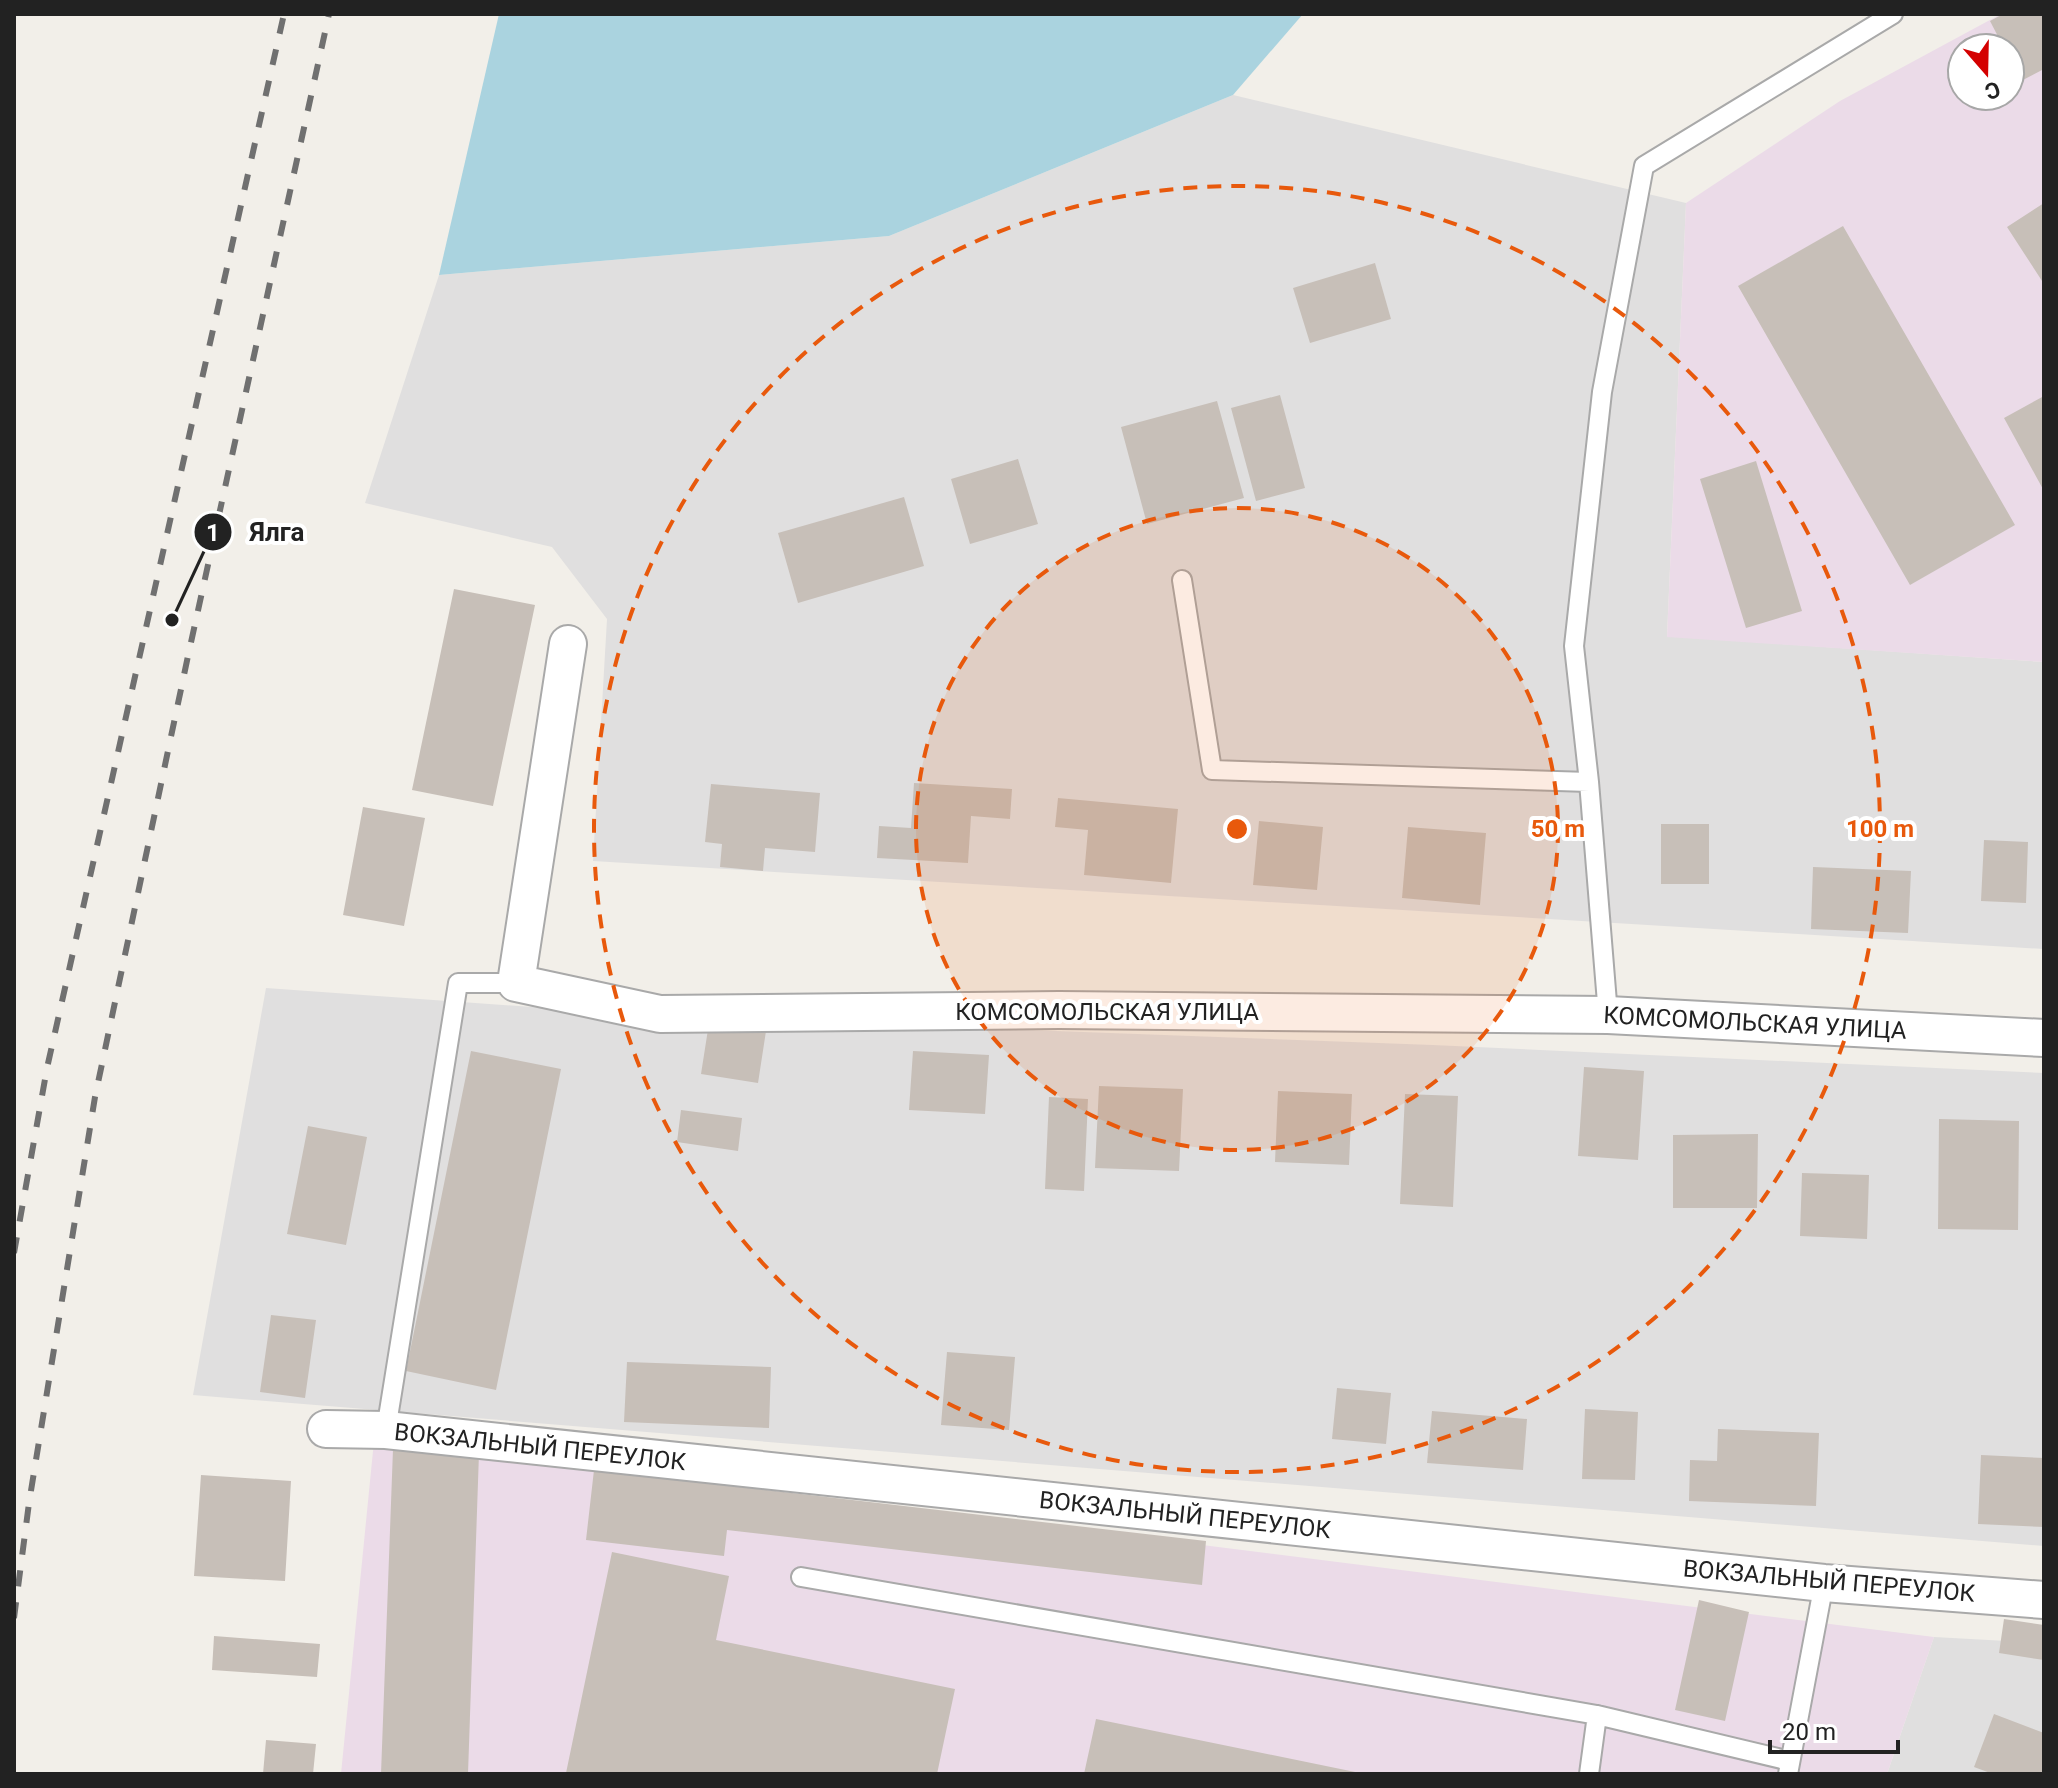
<svg xmlns="http://www.w3.org/2000/svg" width="2058" height="1788" viewBox="0 0 2058 1788" font-family="Roboto,sans-serif">
<style>
.residential{fill:#e0dfdf}
.industrial{fill:#ebdbe8;fill-rule:evenodd}
.water{fill:#aad3df}
.building{fill:#c7bfb8}
.lines{fill:none;stroke-linecap:round;stroke-linejoin:round}
.lane-casing{stroke:#a9a9a9;stroke-width:22}
.street-casing{stroke:#a9a9a9;stroke-width:40}
.lane{stroke:#fff;stroke-width:18}
.street{stroke:#fff;stroke-width:36}
.rail{stroke:#707070;stroke-width:6;stroke-dasharray:16 16;stroke-linecap:butt}
.ring{fill:none;stroke:#e8590c;stroke-width:4;stroke-dasharray:14 10}
.labels{text-anchor:middle;stroke-width:8;stroke-linejoin:round;paint-order:stroke}
.street-label{font-size:24px;fill:#222;stroke:#fff}
.centre{fill:#e8590c;stroke:#fff;stroke-width:4}
.ring-label{font-size:24px;text-anchor:middle;font-weight:bold;fill:#e8590c;stroke:#fff;stroke-width:8;stroke-linejoin:round;paint-order:stroke}
.leader{fill:none;stroke:#222;stroke-width:3}
.callout-dot{fill:#222;stroke:#fff;stroke-width:3}
.mark-label{font-size:24px;text-anchor:middle;font-weight:bold;fill:#fff}
.callout-label{font-size:26px;text-anchor:middle;font-weight:bold;fill:#222;stroke:#fff;stroke-width:8;stroke-linejoin:round;paint-order:stroke}
</style>
<rect width="100%" height="100%" fill="#f2efe9"/>
<path class="residential" d="M1233,95L1686,203L1667,636L2044,662V949L593,861L607,619L552,547L365,503L439,275L889,236Z
M266,988L656,1016L1433,1045L2044,1073V1546L193,1395Z
M1934,1637L2044,1643V1774H1887Z"/>
<path class="industrial" d="M2001,14H2044V662L1667,637L1686,203L1840,101ZM1962,48H2010V96H1962Z
M374,1441L1934,1637L1887,1774H341Z"/>
<path class="water" d="M499,14H1303L1233,95L889,236L439,275Z"/>
<path class="building" d="M2003,14H2044V69L2021,81L2010,60V48H2004L1990,21Z
M2044,203V284L2007,227Z
M1843,226L2015,525L1910,585L1738,286Z
M1375,263L1391,319L1310,343L1293,288Z
M1280,395L1305,488L1256,501L1231,408Z
M2044,396V491L2004,418Z
M1217,401L1244,498L1147,524L1121,427Z
M1018,459L1038,524L970,544L951,479Z
M1756,461L1802,611L1746,628L1700,479Z
M904,497L924,566L798,603L778,533Z
M454,589L535,605L493,806L412,790Z
M914,783L1012,789L1010,819L971,816L968,863L877,858L879,826L911,828Z
M711,784L820,793L815,852L765,848L763,871L720,867L722,844L705,842Z
M1058,798L1178,809L1171,883L1084,875L1088,830L1055,827Z
M363,807L425,818L404,926L343,915Z
M1259,821L1323,827L1317,890L1253,885Z
M1661,824H1709V884H1661Z
M1408,827L1486,833L1480,905L1402,898Z
M1984,840L2028,842L2026,903L1981,901Z
M1813,867L1911,871L1908,933L1811,929Z
M709,1023L766,1031L758,1083L701,1074Z
M471,1051L561,1069L496,1390L406,1371Z
M913,1051L989,1055L985,1114L909,1110Z
M1584,1067L1644,1071L1638,1160L1578,1156Z
M1099,1086L1183,1089L1179,1171L1095,1168Z
M1278,1091L1352,1094L1349,1165L1275,1162Z
M1405,1094L1458,1096L1453,1207L1400,1204Z
M1049,1097L1088,1099L1084,1191L1045,1189Z
M681,1110L742,1118L738,1151L677,1142Z
M1939,1119L2019,1121L2018,1230L1938,1229Z
M308,1126L367,1137L346,1245L287,1234Z
M1758,1134L1757,1208H1673V1135Z
M1802,1173L1869,1175L1867,1239L1800,1236Z
M271,1315L316,1320L305,1398L260,1392Z
M947,1352L1015,1357L1009,1430L941,1425Z
M627,1362L771,1367L769,1428L624,1422Z
M1337,1388L1391,1393L1386,1444L1332,1439Z
M1585,1409L1638,1412L1635,1480L1582,1479Z
M1432,1411L1527,1419L1523,1470L1427,1463Z
M1718,1429L1819,1433L1816,1506L1689,1501L1690,1460L1717,1461Z
M393,1449L479,1453L468,1774H381Z
M1981,1455L2044,1458V1527L1978,1524Z
M594,1470L1206,1541L1202,1585L727,1530L724,1556L586,1540Z
M201,1475L291,1481L285,1581L194,1576Z
M612,1552L729,1576L716,1640L955,1689L937,1774L566,1773Z
M1699,1600L1749,1612L1725,1721L1675,1710Z
M2004,1619L2044,1625V1660L1999,1653Z
M214,1636L320,1644L317,1677L212,1670Z
M1994,1714L2044,1733V1774H1993L1974,1767Z
M1096,1719L1360,1773V1774H1084Z
M266,1740L316,1744L313,1774H263Z"/>
<g class="lines">
<defs>
<path id="lane" d="M1182,580L1212,770L1589,782L1608,1015
M1589,782L1574,646L1602,392L1644,166L1893,14
M386,1430L458,983H516
M801,1577L1597,1715L1790,1761
M1589,1774L1597,1715
M1788,1774L1824,1583"/>
<path id="street" d="M568,644L516,983L660,1014L1059,1010L1608,1015L2044,1038
M326,1429L386,1430L1824,1583L2044,1600"/>
</defs>
<use href="#lane" class="lane-casing"/>
<use href="#street" class="street-casing"/>
<use href="#lane" class="lane"/>
<use href="#street" class="street"/>
<path class="rail" d="M14,1253L47,1068L284,14
M14,1618L29,1503L95,1097L188,656L329,14"/>
</g>
<circle cx="1237" cy="829" r="321" fill="#e8590c" fill-opacity=".12"/>
<g class="ring">
<circle cx="1237" cy="829" r="321"/>
<circle cx="1237" cy="829" r="643"/>
</g>
<g class="labels">
<g class="street-label">
<text x="1107" y="1020">КОМСОМОЛЬСКАЯ УЛИЦА</text>
<text transform="translate(1755 1023) rotate(3)" y="8">КОМСОМОЛЬСКАЯ УЛИЦА</text>
<text transform="translate(540 1447) rotate(6)" y="8">ВОКЗАЛЬНЫЙ ПЕРЕУЛОК</text>
<text transform="translate(1185 1515) rotate(6)" y="8">ВОКЗАЛЬНЫЙ ПЕРЕУЛОК</text>
<text transform="translate(1829 1581) rotate(5)" y="8">ВОКЗАЛЬНЫЙ ПЕРЕУЛОК</text>
</g>
</g>
<circle cx="1237" cy="829" r="12" class="centre"/>
<g class="ring-label">
<text x="1558" y="837">50 m</text>
<text x="1880" y="837">100 m</text>
</g>
<path class="leader" d="M172 620L213 532"/>
<g class="callout-dot">
<circle cx="172" cy="620" r="8"/>
<circle cx="213" cy="532" r="20"/>
</g>
<g class="mark-label">
<text x="213" y="541">1</text>
</g>
<g class="callout-label">
<text x="277" y="541">Ялга</text>
</g>
<rect width="2058" height="1788" fill="none" stroke="#222222" stroke-width="32"/>
<g transform="translate(1986 72) rotate(160)"><circle r="38" fill="#ffffff" stroke="#a7a7a7" stroke-width="2"/>
<path d="M0-6L14 30L0 20L-14 30Z" fill="#d40000"/>
<text y="-12" font-size="22" font-weight="bold" text-anchor="middle" fill="#222222">С</text>
</g>
<path d="M1770 1740v12h128v-12" fill="none" stroke="#222222" stroke-width="4"/>
<text x="1782" y="1740" font-size="24" fill="#222222" stroke="#ffffff" stroke-width="6" paint-order="stroke">20 m</text>
</svg>
